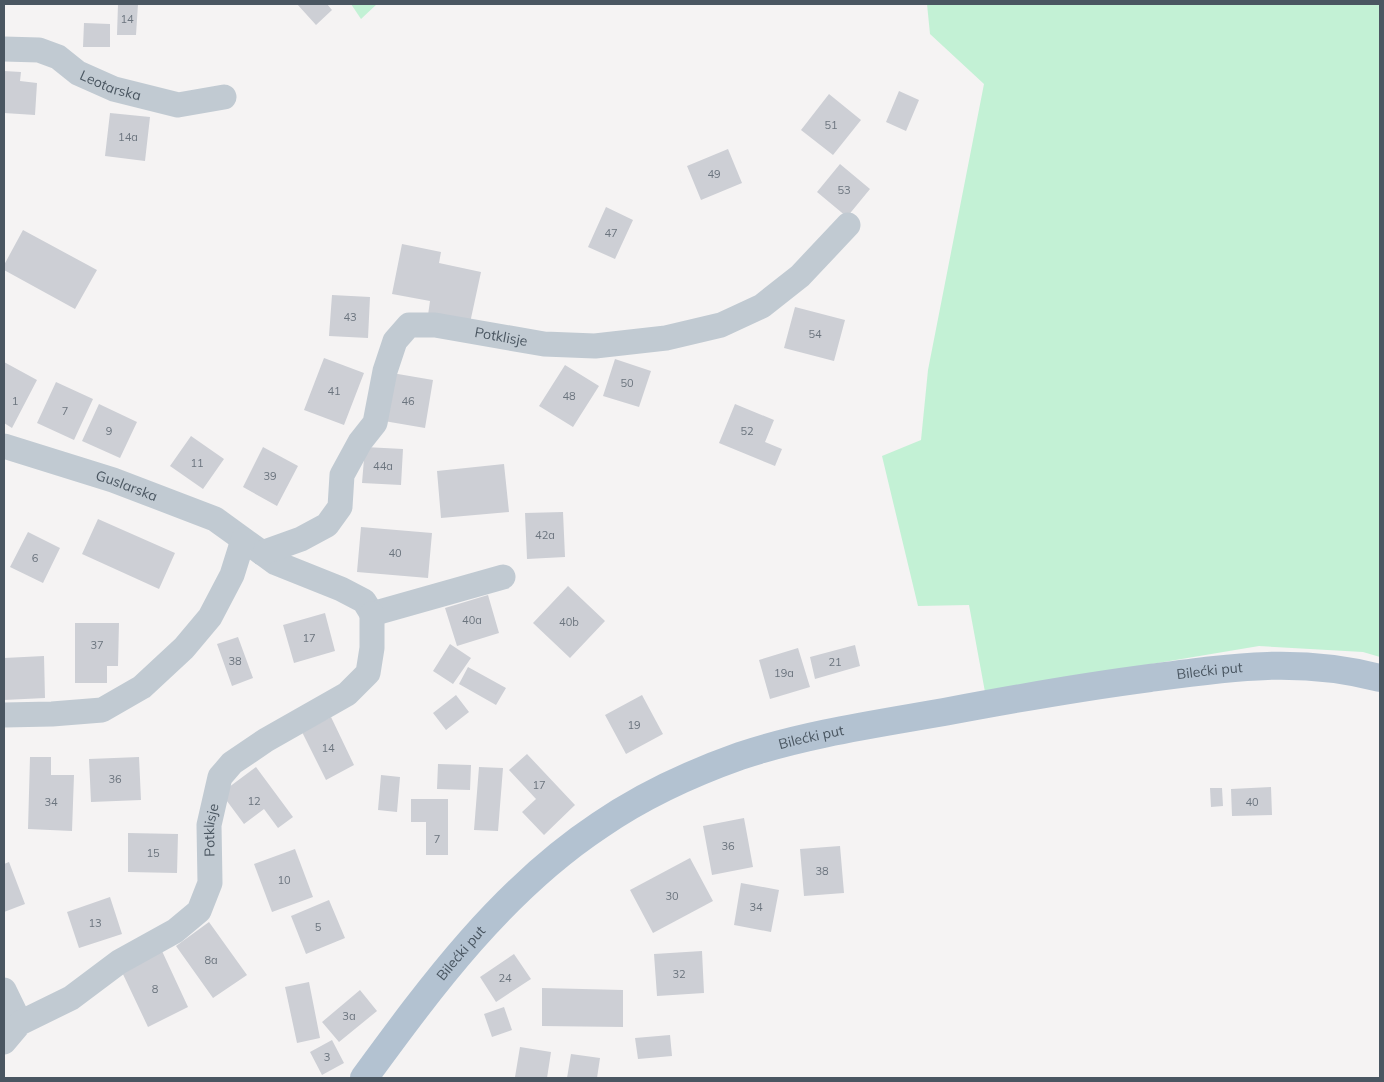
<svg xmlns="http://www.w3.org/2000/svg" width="1384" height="1082" viewBox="0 0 1384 1082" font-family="Mulish,sans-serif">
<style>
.green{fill:#c3f1d5}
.building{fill:#cdcfd5}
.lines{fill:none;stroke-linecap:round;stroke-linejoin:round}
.street{stroke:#c1cad2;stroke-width:25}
.primary{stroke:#b3c2d1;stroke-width:28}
.labels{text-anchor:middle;stroke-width:5;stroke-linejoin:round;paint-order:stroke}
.number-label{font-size:11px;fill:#6b747e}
.street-label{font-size:14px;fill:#4a5661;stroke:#fff}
</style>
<rect width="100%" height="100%" fill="#f5f3f3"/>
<path class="green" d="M351,4H377L361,19Z
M927,4H1380V657L1363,652L1259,646L985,692L969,605L918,606L882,456L921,440L928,370L984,84L930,34Z"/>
<path class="building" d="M118,4H138L136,35H117Z
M297,4H327L332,10L316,25Z
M84,23L110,24V47H83Z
M4,71L21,72L20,81L37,83L35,115L4,113Z
M899,91L919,100L906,131L886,122Z
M829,94L861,120L833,155L801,130Z
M110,113L150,117L145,161L105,156Z
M728,149L742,183L701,200L687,166Z
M840,164L870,189L847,217L817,192Z
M606,207L633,220L615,259L588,247Z
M23,230L97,270L75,309L4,270V265Z
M402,244L441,252L439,263L481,272L470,323L428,315L430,301L392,294Z
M332,295L370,297L368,338L329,336Z
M795,307L845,320L834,361L784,348Z
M324,358L364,373L344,425L304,410Z
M615,359L651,371L639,407L603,396Z
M4,362L37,380L12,428L4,423Z
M565,365L599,386L573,427L539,406Z
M392,373L433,380L425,428L384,421Z
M56,382L93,399L74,440L37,423Z
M99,404L137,422L120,458L82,441Z
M735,404L774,420L765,442L782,449L775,466L719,443Z
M191,436L224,459L203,489L170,466Z
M263,447L298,466L277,506L243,487Z
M365,447L403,449L401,485L362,483Z
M504,464L509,512L441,518L437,471Z
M563,512L565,557L527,559L525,513Z
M98,519L175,553L159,589L82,554Z
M361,527L432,533L428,578L357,572Z
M28,532L60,548L43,583L10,567Z
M568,586L605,621L570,658L533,623Z
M488,595L499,633L457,646L445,608Z
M325,613L335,651L294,663L283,625Z
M75,623H119L118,666H107V683H75Z
M238,637L253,678L232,686L217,644Z
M450,644L471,658L453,684L433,671Z
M855,645L860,666L815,679L810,657Z
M798,648L810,687L770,699L759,660Z
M44,656L45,698L4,700V658Z
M468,667L506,688L496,705L459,684Z
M456,695L469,712L446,730L433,713Z
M642,695L663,734L626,754L605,715Z
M331,717L354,765L326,780L302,732Z
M527,754L575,805L544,835L522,812L536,799L509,770Z
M30,757H51V775H74L72,831L28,829Z
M139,757L141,800L91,802L89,759Z
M438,764L471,765L470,790L437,789Z
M256,767L293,817L278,828L264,809L244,824L221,793Z
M479,767L503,768L498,831L474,830Z
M381,775L400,777L397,812L378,810Z
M1271,787L1272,815L1232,816L1231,789Z
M1210,788H1222L1223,806L1211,807Z
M411,799H448V855H426V822H411Z
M744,818L753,867L712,875L703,826Z
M128,833L178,834L177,873L128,872Z
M840,846L844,893L804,896L800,849Z
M295,849L313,897L272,912L254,864Z
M690,858L713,901L653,933L630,890Z
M9,862L25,904L4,912V864Z
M741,883L779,890L771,932L734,925Z
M110,897L122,934L79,948L67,912Z
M329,900L345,938L306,954L291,916Z
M209,922L247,975L213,998L176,946Z
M162,951L188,1007L148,1027L121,970Z
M702,951L704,993L657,996L654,954Z
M514,954L531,979L496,1002L480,977Z
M309,982L320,1038L297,1043L285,987Z
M542,988L623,990V1027L542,1026Z
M360,990L377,1011L339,1042L322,1022Z
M504,1007L512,1030L492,1037L484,1014Z
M670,1035L672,1056L638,1059L635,1038Z
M332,1040L344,1063L322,1075L310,1052Z
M520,1047L551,1052L547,1078L515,1077Z
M571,1054L600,1058L597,1078H567Z"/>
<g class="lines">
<g class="street">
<path id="s1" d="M4,49L39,50L58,57L78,73L114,89L178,105L224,97"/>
<path id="s2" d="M4,446L113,480L215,519L276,563L341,589L364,601L372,614"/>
<path id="s3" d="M262,553L301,539L327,525L340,507L342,475L360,442L375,423L385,371L395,341L409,325H435L544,344L595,346L666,338L721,325L762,306L800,276L848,225"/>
<path d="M372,614L503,577"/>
<path d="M4,715L52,714L102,710L142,687L184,648L210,617L232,575L243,540"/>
<path d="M4,990L20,1023"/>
<path id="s4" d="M4,1042L20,1023L71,998L119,962L175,931L199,911L210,883L209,825L220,777L232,763L266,740L347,694L368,673L372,648V614"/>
</g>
<path class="primary" id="s5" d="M364,1078C432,985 502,890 600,825C642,796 692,773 740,756C806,734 876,724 944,712C1013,699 1081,687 1150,678C1231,667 1300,657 1380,678"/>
</g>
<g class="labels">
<g class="number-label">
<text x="127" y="23">14</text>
<text x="831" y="129">51</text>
<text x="128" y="141">14a</text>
<text x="714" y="178">49</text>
<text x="844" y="194">53</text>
<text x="611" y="237">47</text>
<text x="350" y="321">43</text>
<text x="815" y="338">54</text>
<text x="627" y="387">50</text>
<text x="334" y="395">41</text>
<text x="569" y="400">48</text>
<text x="15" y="405">1</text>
<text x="408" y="405">46</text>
<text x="65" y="415">7</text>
<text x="109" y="435">9</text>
<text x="747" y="435">52</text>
<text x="197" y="467">11</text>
<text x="383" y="470">44a</text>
<text x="270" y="480">39</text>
<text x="545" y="539">42a</text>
<text x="395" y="557">40</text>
<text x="35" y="562">6</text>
<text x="472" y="624">40a</text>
<text x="569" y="626">40b</text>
<text x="309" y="642">17</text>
<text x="97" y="649">37</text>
<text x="235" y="665">38</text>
<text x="835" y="666">21</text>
<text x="784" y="677">19a</text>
<text x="634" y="729">19</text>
<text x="328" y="752">14</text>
<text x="115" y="783">36</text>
<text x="539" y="789">17</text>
<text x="254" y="805">12</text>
<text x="51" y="806">34</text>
<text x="1252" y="806">40</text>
<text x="437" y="843">7</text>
<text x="728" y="850">36</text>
<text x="153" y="857">15</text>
<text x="822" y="875">38</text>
<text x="284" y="884">10</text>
<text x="672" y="900">30</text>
<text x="756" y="911">34</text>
<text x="95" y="927">13</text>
<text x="318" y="931">5</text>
<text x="211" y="964">8a</text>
<text x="679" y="978">32</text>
<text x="505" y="982">24</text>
<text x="155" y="993">8</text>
<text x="349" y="1020">3а</text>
<text x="327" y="1061">3</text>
</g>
<g class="street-label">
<text dy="5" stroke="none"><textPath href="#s1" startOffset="116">Leotarska</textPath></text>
<text dy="5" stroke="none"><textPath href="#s3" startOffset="386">Potklisje</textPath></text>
<text dy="5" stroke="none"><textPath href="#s2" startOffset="129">Guslarska</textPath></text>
<text dy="5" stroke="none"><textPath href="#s5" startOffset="982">Bilećki put</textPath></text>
<text dy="5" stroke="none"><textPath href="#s5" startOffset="578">Bilećki put</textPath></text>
<text dy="5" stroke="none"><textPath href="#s4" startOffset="320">Potklisje</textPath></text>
<text dy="5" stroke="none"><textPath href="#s5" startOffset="158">Bilećki put</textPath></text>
</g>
</g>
<rect width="1384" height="1082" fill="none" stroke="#4a5661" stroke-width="10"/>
</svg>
